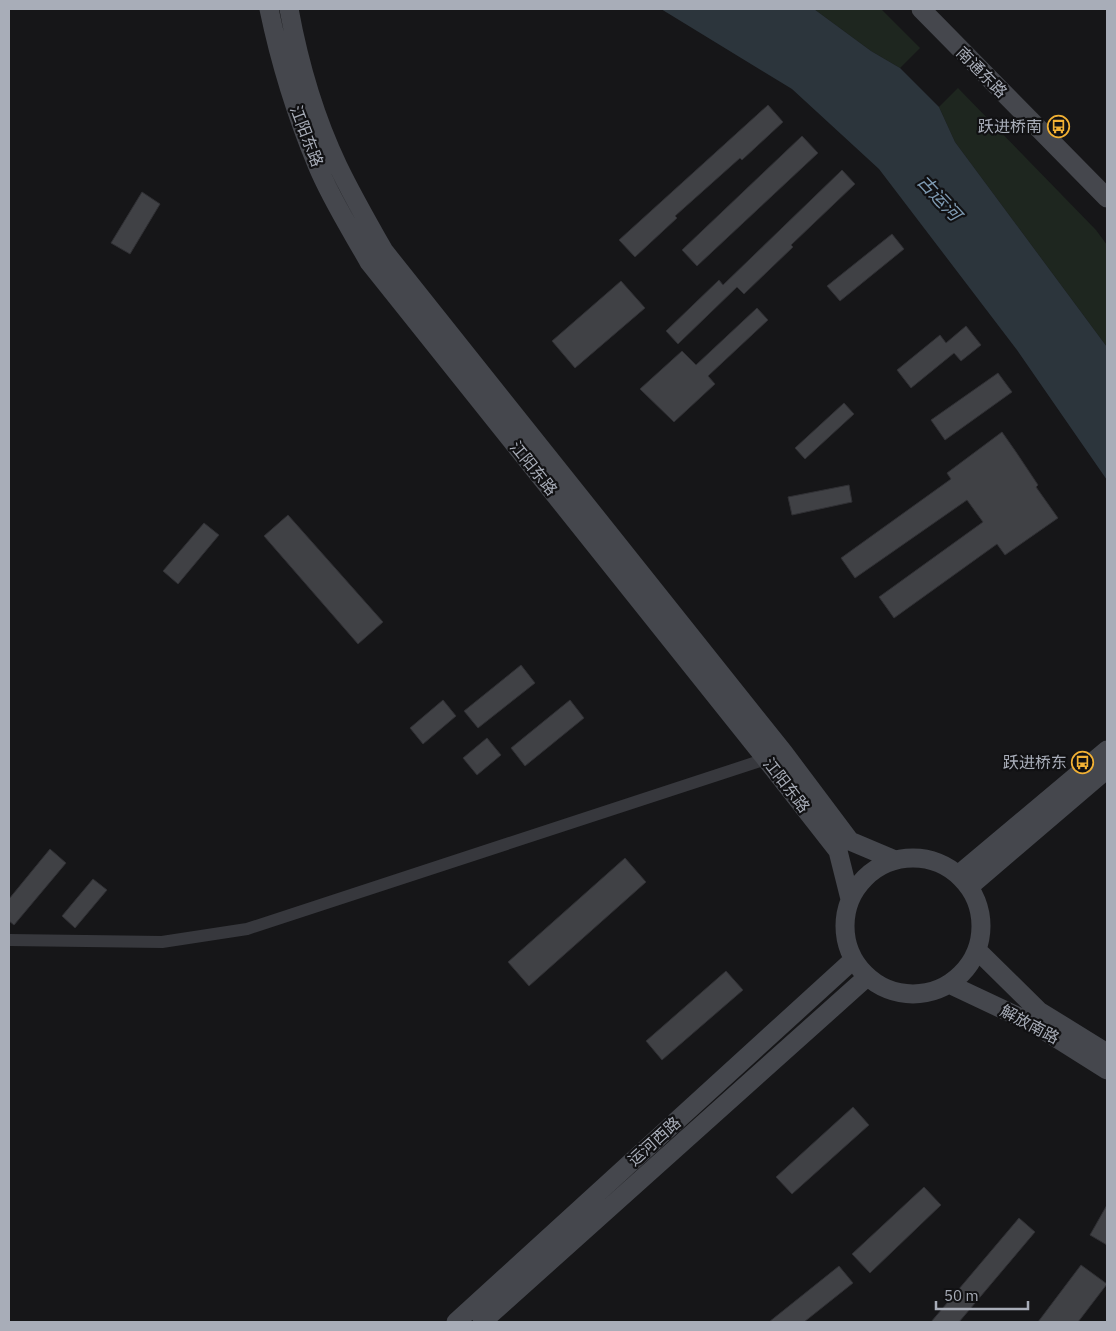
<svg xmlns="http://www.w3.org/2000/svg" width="1116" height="1331" viewBox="0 0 1116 1331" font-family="'IBM Plex Sans','Noto Sans SC',sans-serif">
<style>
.green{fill:#1e261f}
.water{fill:#2c353c}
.building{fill:#404145;stroke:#303034}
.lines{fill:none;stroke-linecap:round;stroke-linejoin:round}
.street{stroke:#37383d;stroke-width:12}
.secondary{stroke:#45474d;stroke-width:19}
.labels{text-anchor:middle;stroke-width:4.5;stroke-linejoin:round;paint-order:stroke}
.street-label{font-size:16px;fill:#a8adb8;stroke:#111113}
.poi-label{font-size:16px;fill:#a8adb8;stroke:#111113;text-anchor:end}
.water-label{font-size:18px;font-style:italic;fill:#7f9bb3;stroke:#111113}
</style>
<rect width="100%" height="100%" fill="#161618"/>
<path class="green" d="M814,9H881L920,48L900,68L871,51Z
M958,88L1096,230L1107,245V347L955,142L939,107Z"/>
<path class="water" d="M661,9H814L871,51L900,68L939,107L955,142L1107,347V480L1017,350L879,169L792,89Z"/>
<path class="building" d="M768,105L783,122L742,160L740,158L675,216L677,218L635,257L619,240Z
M802,136L818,153L697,266L682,250Z
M842,170L855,184L791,245L793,247L744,294L737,287L678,344L666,331L719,280L723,285Z
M142,192L160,204L130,254L111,243Z
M892,234L904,249L840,301L827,286Z
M621,281L645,308L575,368L552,341Z
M757,308L768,320L708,376L715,384L674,422L640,389L682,351L696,365Z
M966,326L981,345L961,361L954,353L911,388L897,370L940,335L946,343Z
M998,373L1012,392L945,440L931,420Z
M844,403L854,414L805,459L795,448Z
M1002,432L1016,452L1038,485L1036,487L1058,518L1005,555L997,544L894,618L879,597L983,522L967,500L855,578L841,558L951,479L947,473Z
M849,485L852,502L792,515L788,497Z
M288,515L383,622L358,644L264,536Z
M204,523L219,535L178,584L163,571Z
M521,665L535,683L478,728L464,711Z
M443,700L456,716L423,744L410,728Z
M570,700L584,718L525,766L511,748Z
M487,738L501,755L477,775L463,758Z
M50,849L66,863L14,925L9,921V899Z
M625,858L646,882L529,986L508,962Z
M93,879L107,890L75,928L62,916Z
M726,971L743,990L662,1060L646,1041Z
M853,1107L869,1125L792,1194L776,1177Z
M924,1187L941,1205L870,1273L852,1254Z
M1107,1205V1245L1090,1235Z
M1019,1218L1035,1232L959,1322H931Z
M1081,1265L1107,1284L1078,1322H1038Z
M839,1266L853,1283L804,1322H769Z"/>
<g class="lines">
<path class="street" d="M9,940L162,942L247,929L766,759"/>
<path class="secondary" d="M269,9C280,62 296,114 317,165C331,199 351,230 369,262L766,759L838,851L850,899
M289,9C299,63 314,116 338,166C352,195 368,223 384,251L784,753L850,841L895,860
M921,9L1107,198
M845 926a68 68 0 1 1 136 0a68 68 0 1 1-136 0Z
M958,875L1107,750
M969,887L1107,769
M977,950L1039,1011L1107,1053
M949,984L1034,1024L1107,1070
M456,1322L853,960
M482,1322L867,977"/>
</g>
<defs>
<symbol id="bus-ring" viewBox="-11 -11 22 22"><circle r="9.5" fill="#111113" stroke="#f2b134" stroke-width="1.5"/><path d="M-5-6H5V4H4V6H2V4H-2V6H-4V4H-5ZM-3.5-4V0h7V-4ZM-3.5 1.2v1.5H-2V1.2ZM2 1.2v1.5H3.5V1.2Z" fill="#f2b134"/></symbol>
</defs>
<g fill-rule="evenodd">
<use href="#bus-ring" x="1046" y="114" width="25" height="25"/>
<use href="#bus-ring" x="1070" y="750" width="25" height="25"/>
</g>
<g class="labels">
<g class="street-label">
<text transform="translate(982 72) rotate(45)" y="6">南通东路</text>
<text transform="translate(307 136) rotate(69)" y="6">江阳东路</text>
<text transform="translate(534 468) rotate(51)" y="6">江阳东路</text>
<text transform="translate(787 785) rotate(52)" y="6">江阳东路</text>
<text transform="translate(1030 1024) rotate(28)" y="6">解放南路</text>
<text transform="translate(654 1141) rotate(-42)" y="6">运河西路</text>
</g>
<g class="poi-label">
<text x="1042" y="132">跃进桥南</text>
<text x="1067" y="768">跃进桥东</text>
</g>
<g class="water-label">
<text transform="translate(939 198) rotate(47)" y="6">古运河</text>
</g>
</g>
<rect width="1116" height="1331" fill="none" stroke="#a8adb8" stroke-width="20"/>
<path d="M936 1301v8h92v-8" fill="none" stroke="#a8adb8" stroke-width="2.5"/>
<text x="944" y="1301" font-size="15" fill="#a8adb8" stroke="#111113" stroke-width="4" paint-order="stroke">50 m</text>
</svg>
